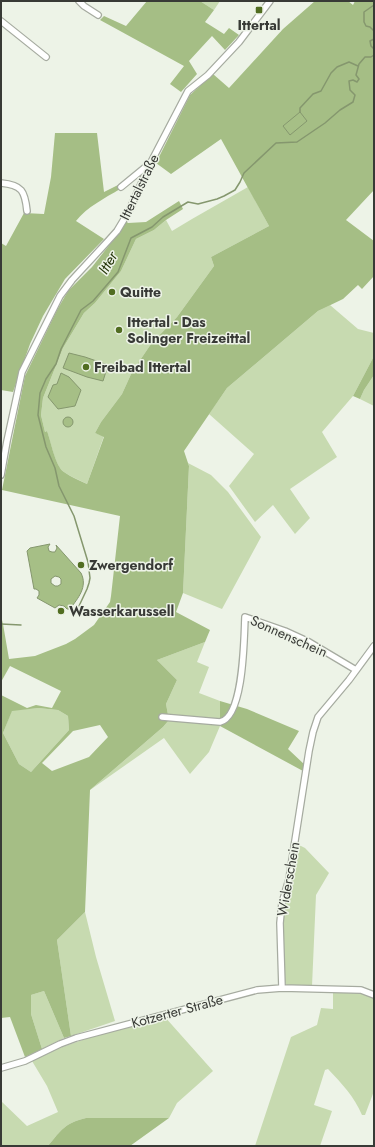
<svg xmlns="http://www.w3.org/2000/svg" width="375" height="1147" viewBox="0 0 375 1147" font-family="Jost,sans-serif">
<style>
.green{fill:#c7dab0}
.forest{fill:#a5be85;fill-rule:evenodd}
.water{fill:#a6bf86;stroke:#85976e;fill-rule:evenodd}
.lines{fill:none;stroke-linecap:round;stroke-linejoin:round}
.stream{stroke:#85976e;stroke-width:1.5}
.minor-casing{stroke:#a6aba0;stroke-width:8}
.minor{stroke:#fff;stroke-width:5.5}
.poi-dot{fill:#516d21;stroke:#edf3e7;stroke-width:1.5}
.labels{text-anchor:middle;stroke-width:3;stroke-linejoin:round;paint-order:stroke}
.poi-label{font-size:14px;font-weight:bold;fill:#383a36;stroke:#edf3e7;text-anchor:start}
.street-label{font-size:14px;fill:#383a36;stroke:#edf3e7}
.water-label{font-size:15px;font-style:italic;fill:#25350a;stroke:#edf3e7}
</style>
<rect width="100%" height="100%" fill="#edf3e7"/>
<path class="green" d="M200,1H220L214,10Z
M248,187L269,226L211,257L214,266L177,317L151,344L132,372L122,394L101,422L95,433L104,436L87,484C80,480 71,477 64,472C55,466 51,442 47,431L45,432L41,415L43,398L63,348L84,313L95,303L121,271L136,239L154,230L166,220L172,231L192,219Z
M330,305L358,329L374,333V356L353,396L322,432L337,457L290,489L310,518L295,534L273,505L255,522L229,486L254,454L209,414L227,388L318,311Z
M374,375V406L360,399L364,390Z
M188,463L211,475L228,492L261,537L222,609L183,593L189,466Z
M205,642L197,662L209,667L199,693L220,701V726L209,752L190,774L164,738L90,790L163,727L169,720L166,704L177,680L157,660Z
M38,708L58,710L68,716L69,730L31,772L19,764L3,733L12,710Z
M297,844L305,848L329,873L316,895L312,986H287L284,980L283,919L286,898L293,877L292,873Z
M85,912L96,957L115,1021L71,1036L57,940Z
M44,991L64,1038L42,1049L31,1014V995Z
M333,992C347,992 361,991 374,997V1091L365,1115H362C354,1096 342,1084 328,1069L325,1070L314,1105L332,1111L320,1146H255L291,1037L317,1025L321,1008L333,1009Z
M164,1016L213,1071L177,1103L169,1118H86C65,1123 61,1130 48,1146H1V1101L27,1126L58,1112L47,1086L32,1061L57,1049L85,1039Z"/>
<path class="forest" d="M147,1H200L214,10L205,22L224,34L229,28L239,35L225,50L212,36L189,61L197,74L181,92L170,84L184,66L100,20L104,16L126,26Z
M315,1H348L353,5L355,1H374V190L346,220L374,241V276L362,289L358,285L343,299L318,311L227,388L184,451L189,466L183,593L176,612L210,630L205,642L157,660L177,680L166,704L169,720L163,727L90,790L85,912L57,940L71,1036L64,1038L44,991L31,995V1014L42,1049L25,1057L10,1017L1,1018V695L27,708L36,705L52,708L61,691L10,666L1,682V616L3,624L9,659L35,656L66,644L75,639L94,625L110,602L111,596L120,516L2,490L25,376L57,310L68,291L92,267L114,239L126,221L128,223L146,222L179,201L183,209L166,220L154,230L136,239L121,271L95,303L84,313L63,348L43,398L41,415L45,432L47,431C51,441 55,466 64,472C71,477 79,480 87,484L104,437L95,433L101,422L122,394L132,372L151,344L177,317L214,266L211,257L269,226L221,139L171,174L156,163L190,95L213,74L229,88L283,29ZM38,708L58,710L68,716L69,730L31,772L19,764L3,733L12,711ZM100,725L108,737L89,757L52,771L42,763L73,731Z
M55,133H97L104,192L118,185L120,189C105,198 87,207 76,221L104,239L65,279L43,316L30,344L13,392L1,390V243L6,246L24,213L44,214L51,177Z
M374,356V375L364,390L360,399L353,396Z
M220,701L247,709L299,731L288,749L305,765L303,771L220,726Z
M86,1118H169L130,1146H48C61,1130 65,1123 86,1118Z"/>
<path class="water" d="M300,112L307,121L290,135L283,126Z
M69,353L85,357L108,365L103,381L87,377L63,368Z
M61,373L69,377L81,390L75,406L58,409L48,397L53,385L57,384Z
M63 422a5 5 0 1 1 10 0a5 5 0 1 1-10 0Z
M50,544L48,547L49,551L52,552H55L57,548L56,545L81,573C88,587 78,598 70,609H67L64,606L59,605L55,608L37,598L39,595V591L36,589H34L27,551L30,548ZM55,576L59,577L61,579V584L58,586H55L51,583V579Z"/>
<g class="lines">
<path class="stream" d="M374,5L364,12V22L366,26L370,27L374,31
M374,39L370,41L371,46L374,49
M300,112V108L313,94L321,91L331,73L337,67L349,62L358,66
M79,606L87,589L89,583L90,578L88,562L74,516L59,486L55,468L46,447L38,415L40,393L46,379L56,364L61,349L81,310L93,301L118,272L131,238L152,227L163,217L188,202L198,204L217,199L224,196L235,190L240,182L244,173L276,143L297,142L325,123L340,110L353,102L355,95L350,90L349,81L353,80L357,82L359,79L356,75L359,64L365,57H371L374,55
M1,624L21,625"/>
<defs>
<path id="minor" d="M79,1L84,6L98,15
M1,21L46,57
M1,183C22,185 25,191 27,211
M121,187L149,164
M1,475L7,441L22,372L60,296L72,280L108,241L117,231L129,211L150,164L188,91L208,75L239,42L270,1
M162,717L220,722C244,717 244,638 245,617L285,631L309,642L356,670
M282,988L280,923L282,903L289,879L309,751L313,732L318,717L349,680L374,646
M1,1068L25,1061L60,1044L76,1038L257,990L282,988L361,990L374,995"/>
</defs>
<use href="#minor" class="minor-casing"/>
<use href="#minor" class="minor"/>
</g>
<g class="poi-dot">
<rect x="255" y="6" width="8" height="8" rx="2"/>
<circle cx="112" cy="292" r="4"/>
<circle cx="119" cy="330" r="4"/>
<circle cx="86" cy="367" r="4"/>
<circle cx="81" cy="565" r="4"/>
<circle cx="61" cy="611" r="4"/>
</g>
<g class="labels">
<g class="poi-label">
<text x="259" y="30" text-anchor="middle">Ittertal</text>
<text x="120" y="297">Quitte</text>
<text x="127" y="327">Ittertal - Das<tspan x="127" dy="16">Solinger Freizeittal</tspan></text>
<text x="94" y="372">Freibad Ittertal</text>
<text x="89" y="570">Zwergendorf</text>
<text x="69" y="616">Wasserkarussell</text>
</g>
<g class="street-label">
<text transform="translate(139 187) rotate(-64)" y="5">Ittertalstraße</text>
<text transform="translate(289 636) rotate(24)" y="5">Sonnenschein</text>
<text transform="translate(288 879) rotate(-80)" y="5">Widerschein</text>
<text transform="translate(177 1011) rotate(-15)" y="5">Kotzerter Straße</text>
</g>
<g class="water-label">
<text transform="translate(108 263) rotate(-60)" y="5">Itter</text>
</g>
</g>
<rect width="375" height="1147" fill="none" stroke="#383a36" stroke-width="4"/>
</svg>
